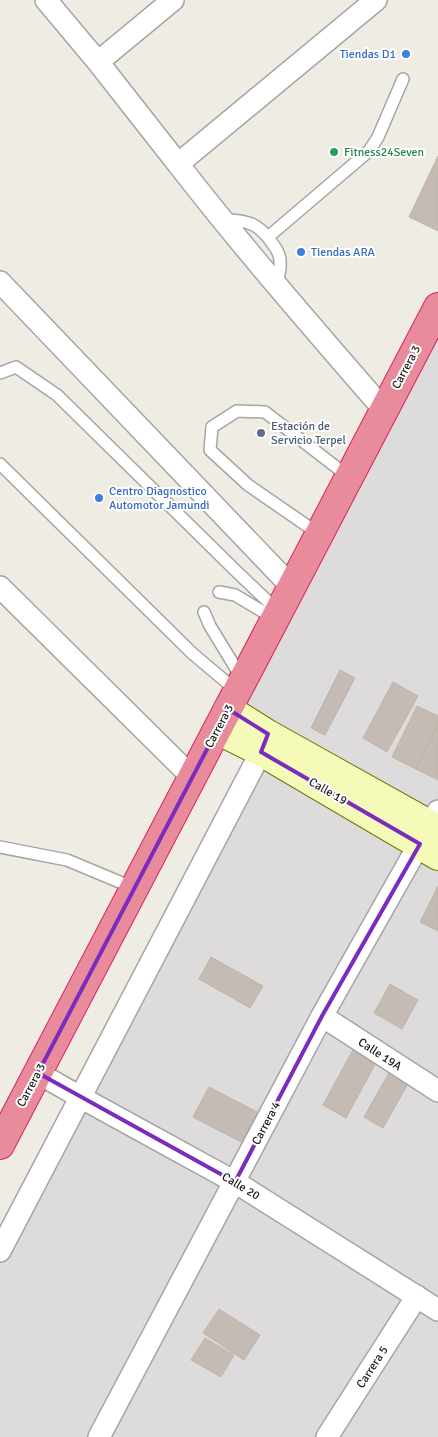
<svg xmlns="http://www.w3.org/2000/svg" width="438" height="1437" viewBox="0 0 438 1437" font-family="Signika,sans-serif">
<style>
.residential{fill:#dddbdb}
.building{fill:#c4bcb4;stroke:#c1b3a7}
.lines{fill:none;stroke-linecap:round;stroke-linejoin:round}
.lane-casing{stroke:#a5a5a5;stroke-width:14}
.street-casing{stroke:#a5a5a5;stroke-width:24}
.secondary-casing{stroke:#697704;stroke-width:30}
.highway-casing{stroke:#dc225f;stroke-width:30}
.lane{stroke:#fff;stroke-width:11}
.street{stroke:#fff;stroke-width:21}
.secondary{stroke:#f6fab8;stroke-width:28}
.highway{stroke:#e88b9b;stroke-width:28}
.marked{fill:none;stroke:#7b2cbf;stroke-width:4;stroke-linejoin:round}
.shop-dot{fill:#3f7fe0;stroke:#fff;stroke-width:2}
.leisure-dot{fill:#2e9e5b;stroke:#fff;stroke-width:2}
.service-dot{fill:#5c6f8a;stroke:#fff;stroke-width:2}
.labels{text-anchor:middle;stroke-width:4;stroke-linejoin:round;paint-order:stroke}
.shop-label{font-size:12px;fill:#366cbe;stroke:#fff;text-anchor:start}
.leisure-label{font-size:12px;fill:#27864d;stroke:#fff;text-anchor:start}
.street-label{font-size:12px;fill:#1e1e1e;stroke:#fff}
.service-label{font-size:12px;fill:#4e5e75;stroke:#fff;text-anchor:start}
</style>
<rect width="100%" height="100%" fill="#efece4"/>
<path class="residential" d="M438,307V829L228,709Z
M261,752L438,856V1437H0V1251Z"/>
<path class="building" d="M438,156V231L409,217Z
M340,670L355,678L325,735L311,728Z
M393,682L418,696L387,752L363,738Z
M417,706L438,716V724L416,769L392,757Z
M438,724V780L416,769Z
M438,886V931L420,922Z
M211,957L263,986L250,1008L199,979Z
M390,984L418,1000L402,1029L374,1013Z
M355,1046L378,1059L346,1118L323,1105Z
M391,1069L410,1080L383,1128L364,1117Z
M209,1087L261,1114L245,1144L193,1117Z
M219,1309L260,1335L244,1360L203,1333Z
M205,1338L234,1355L221,1377L191,1360Z"/>
<g class="lines">
<defs>
<path id="lane" d="M221,219C246,221 257,221 272,243C276,248 280,255 280,261C281,269 278,277 277,285
M268,237L369,151L378,137L403,79
M0,373L16,367L57,395L237,572L279,612
M0,464L193,654L237,691
M319,534L248,485L210,450L212,427L237,411L265,412L349,477
M219,592L235,595L275,619
M204,612L210,626L243,680
M0,847L67,860L134,888"/>
<path id="street" d="M46,0L98,62
M173,0L98,62L178,164
M376,0L178,164C244,249 314,329 384,410
M0,282L292,587
M0,587L192,777
M322,1016L438,1091
M38,1073L80,1097L235,1182L438,1310
M0,1251L261,752L266,739
M99,1437L322,1016L438,811
M327,1437L417,1296"/>
<path id="secondary" d="M228,709L268,734L438,829
M217,730L261,752L438,856"/>
<path id="highway" d="M0,1145L438,307"/>
</defs>
<use href="#lane" class="lane-casing"/>
<use href="#street" class="street-casing"/>
<use href="#secondary" class="secondary-casing"/>
<use href="#highway" class="highway-casing"/>
<use href="#lane" class="lane"/>
<use href="#street" class="street"/>
<use href="#secondary" class="secondary"/>
<use href="#highway" class="highway"/>
</g>
<path class="marked" d="M228,709L268,734L261,752L420,844L322,1016L235,1182L38,1073Z"/>
<g class="shop-dot">
<circle cx="406" cy="54" r="5"/>
<circle cx="301" cy="252" r="5"/>
<circle cx="99" cy="498" r="5"/>
</g>
<circle class="leisure-dot" cx="334" cy="152" r="5"/>
<circle class="service-dot" cx="261" cy="433" r="5"/>
<g class="labels">
<g class="shop-label">
<text x="396" y="58" text-anchor="end">Tiendas D1</text>
<text x="311" y="256">Tiendas ARA</text>
<text x="109" y="495">Centro Diagnostico<tspan x="109" dy="14">Automotor Jamundi</tspan></text>
</g>
<g class="leisure-label">
<text x="344" y="156">Fitness24Seven</text>
</g>
<g class="street-label">
<text transform="translate(406 367) rotate(-62)" y="4">Carrera 3</text>
<text transform="translate(219 726) rotate(-62)" y="4">Carrera 3</text>
<text transform="translate(328 791) rotate(30)" y="4">Calle 19</text>
<text transform="translate(380 1054) rotate(33)" y="4">Calle 19A</text>
<text transform="translate(31 1085) rotate(-62)" y="4">Carrera 3</text>
<text transform="translate(266 1123) rotate(-62)" y="4">Carrera 4</text>
<text transform="translate(241 1186) rotate(31)" y="4">Calle 20</text>
<text transform="translate(372 1367) rotate(-57)" y="4">Carrera 5</text>
</g>
<g class="service-label">
<text x="271" y="430">Estación de<tspan x="271" dy="14">Servicio Terpel</tspan></text>
</g>
</g>
</svg>
